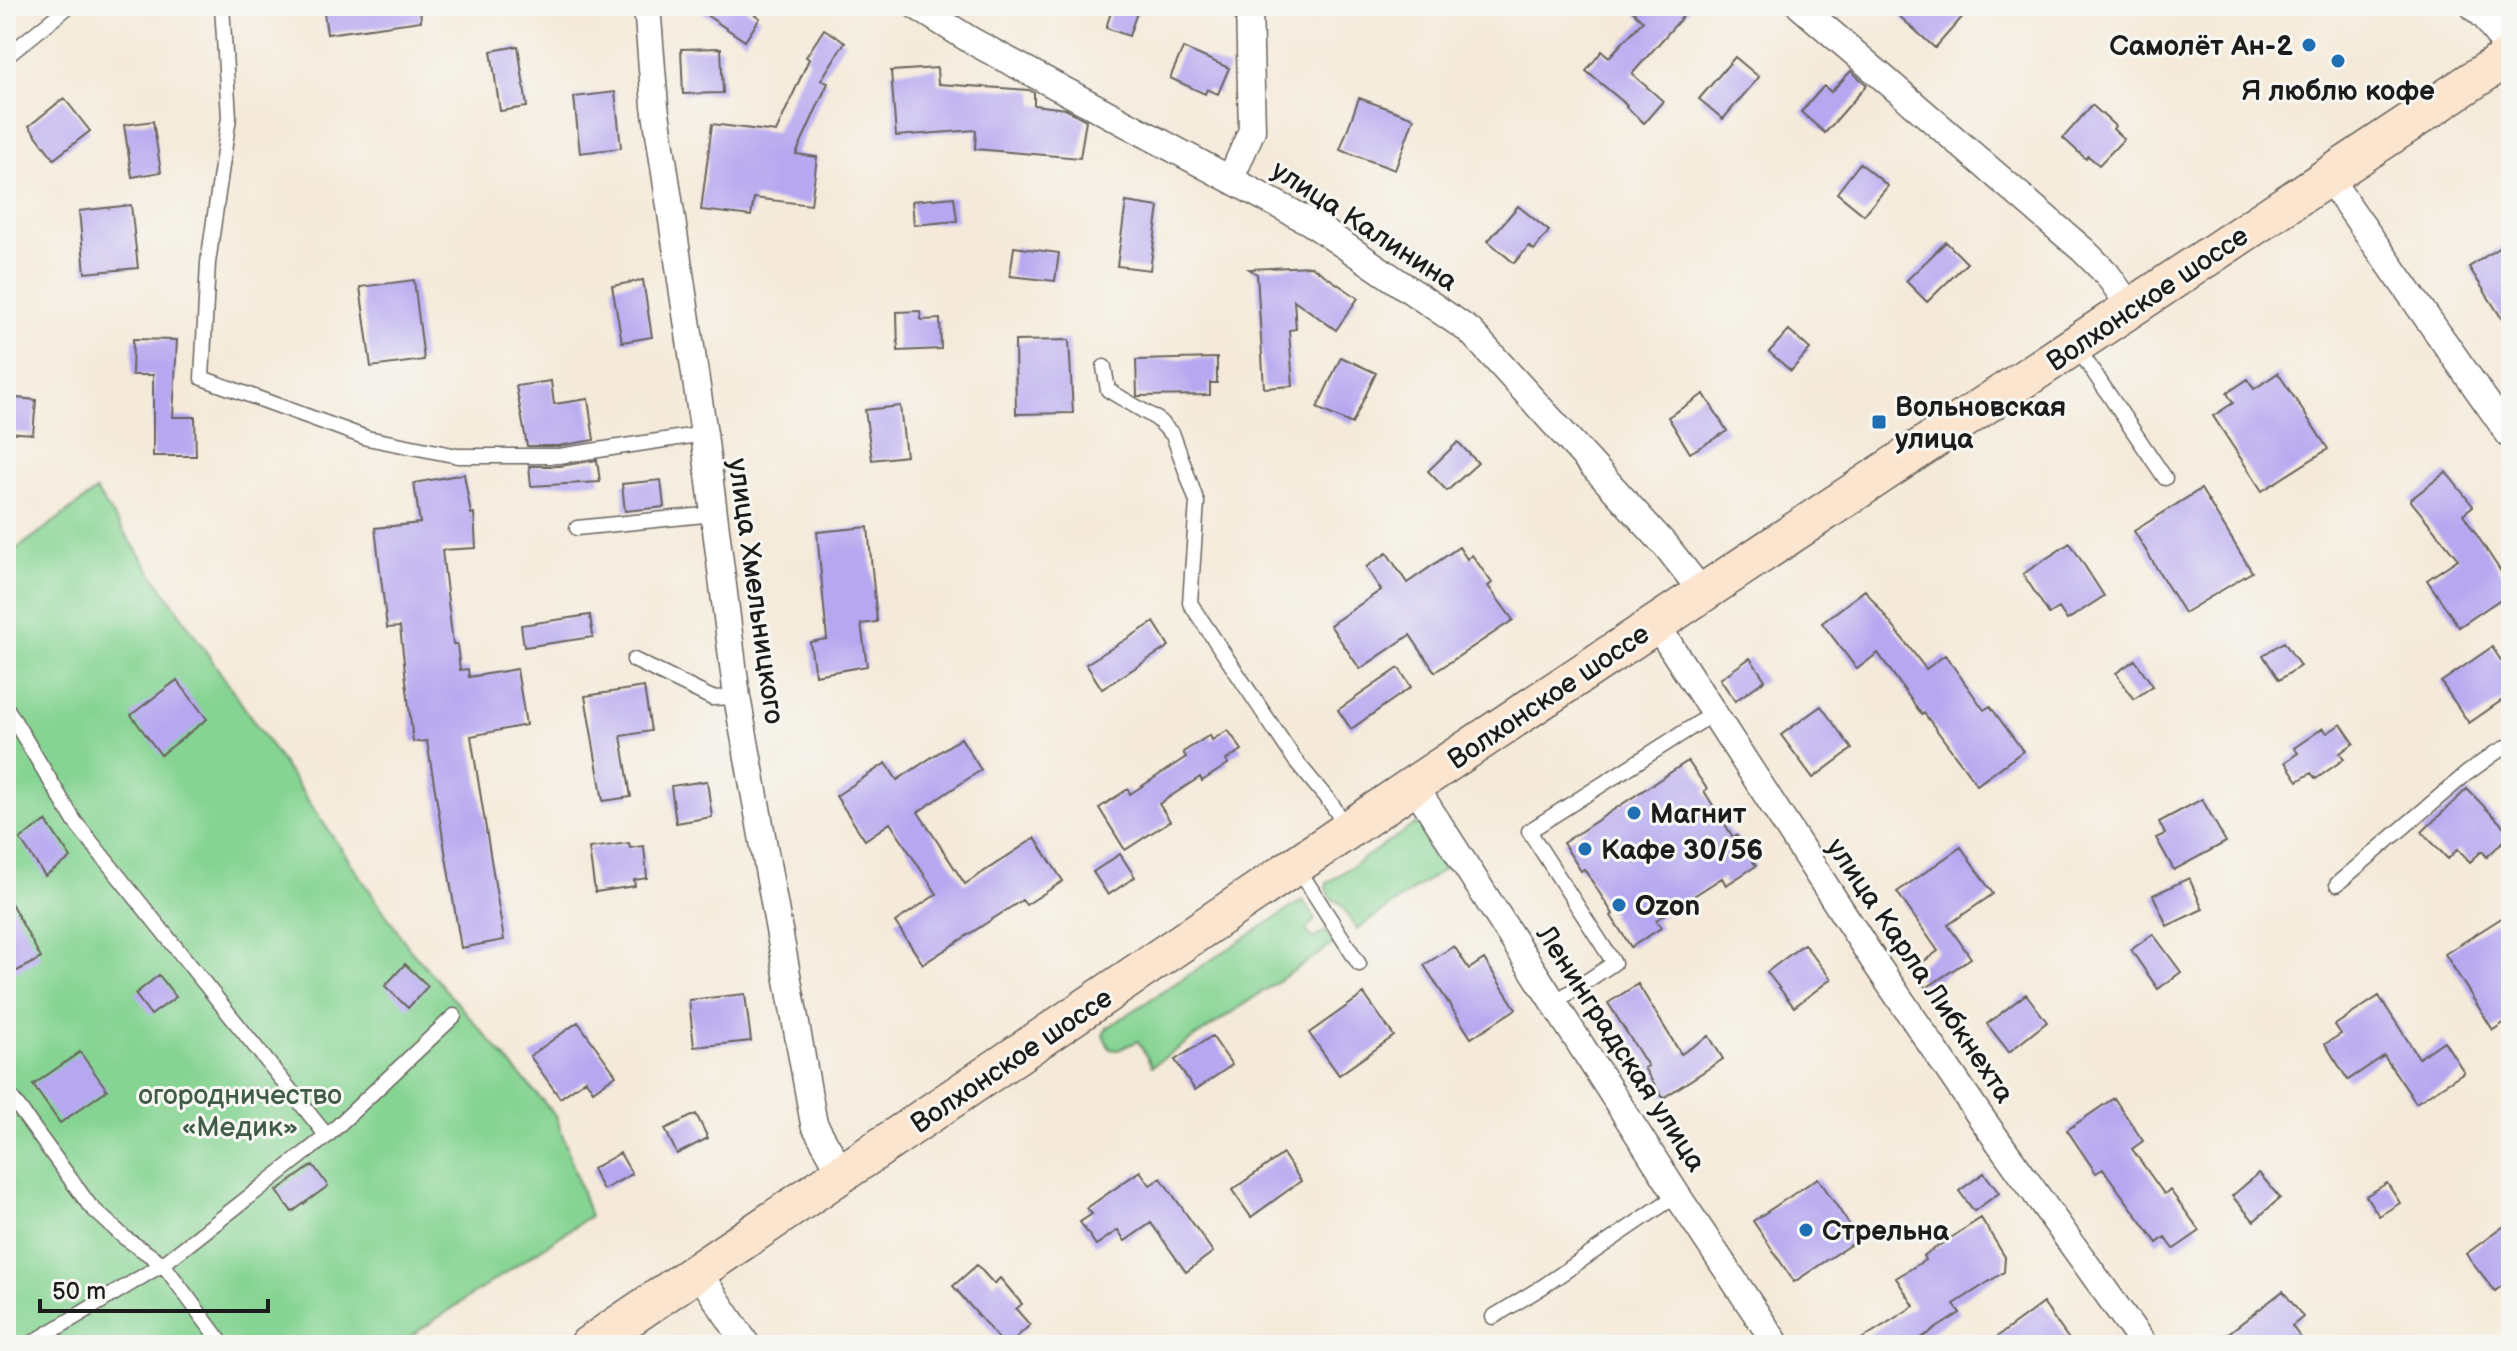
<svg xmlns="http://www.w3.org/2000/svg" width="2517" height="1351" viewBox="0 0 2517 1351" font-family="'Balsamiq Sans',sans-serif">
<style>
.green{fill:#86d493;stroke:#517858;stroke-width:2}
.building{fill:#b6a7f0}
.lines{fill:none;stroke-linecap:round;stroke-linejoin:round}
.lane-casing{stroke:#68645e;stroke-width:17}
.street-casing{stroke:#68645e;stroke-width:29}
.secondary-casing{stroke:#68645e;stroke-width:41}
.lane{stroke:#fff;stroke-width:14}
.street{stroke:#fff;stroke-width:26}
.secondary{stroke:#fce5cf;stroke-width:38}
.poi-dot{fill:#1f6fb2;stroke:#f6f6f2;stroke-width:3}
.labels{text-anchor:middle;stroke-width:6;stroke-linejoin:round;paint-order:stroke}
.poi-label{font-size:28px;font-weight:bold;fill:#1c1c1c;stroke:#f6f6f2;text-anchor:start}
.street-label{font-size:28px;fill:#1c1c1c;stroke:#f6f6f2}
.park-label{font-size:28px;fill:#415c46;stroke:#f6f6f2}
</style>
<rect width="100%" height="100%" fill="#f6f6f2"/>
<filter id="ink" filterUnits="userSpaceOnUse"><feTurbulence type="fractalNoise" baseFrequency=".0125" numOctaves="2"/><feDisplacementMap in="SourceGraphic" scale="16" xChannelSelector="R" yChannelSelector="G"/><feConvolveMatrix kernelMatrix="1 2 1 2 8 2 1 2 1" color-interpolation-filters="sRGB"/></filter>
<filter id="wash" filterUnits="userSpaceOnUse"><feTurbulence type="fractalNoise" baseFrequency=".006" numOctaves="4" result="noise"/><feDisplacementMap in="SourceGraphic" scale="32" xChannelSelector="R" yChannelSelector="G"/><feGaussianBlur stdDeviation="1.8" result="paint"/><feColorMatrix in="noise" values="0 0 0 0 0 0 0 0 0 0 0 0 0 0 0 0 0 1.4 0 .05"/><feComposite in="paint" operator="in"/></filter>
<g filter="url(#wash)">
<rect width="100%" height="100%" fill="#f5ead9"/>
<path class="green" d="M96,491L409,948L556,1116L590,1216L405,1340L408,1345H6V557Z
M1415,824L1428,829L1451,864L1357,929L1340,903L1332,899L1326,889L1327,883Z
M1303,900L1315,920L1306,930L1313,939L1325,931L1335,943L1152,1066L1138,1041L1118,1050L1110,1049L1103,1035L1107,1028Z"/>
<g id="blocks">
<path class="building" d="M323,6H420L421,21L327,34Z
M693,6H741L760,18L745,41Z
M1113,6H1139L1129,36L1106,28Z
M1627,6H1692L1632,74L1663,101L1644,123L1626,107L1627,105L1586,71L1602,51L1609,57L1643,21Z
M1888,6H1972L1935,48Z
M824,29L845,42L821,80L828,83L796,154L817,157L811,205L754,198L751,216L701,210L712,124L776,132L809,59L806,57Z
M518,46L527,107L500,111L491,51Z
M721,48L723,93L683,94L681,49Z
M1183,48L1229,68L1218,94L1207,89L1205,94L1170,78Z
M1735,57L1759,77L1723,119L1699,99Z
M937,68L938,84L1029,90L1034,93V105L1066,109L1086,120L1080,158L975,149L976,130L896,136L891,71Z
M1851,71L1867,85L1825,133L1801,112L1824,86L1831,92Z
M615,92L621,148L580,153L574,97Z
M64,98L90,131L54,159L29,126Z
M1359,98L1414,118L1395,170L1340,150Z
M2092,105L2115,126L2113,129L2124,139L2099,165L2088,156L2086,159L2063,138Z
M153,121L161,172L132,177L124,125Z
M1860,163L1888,186L1864,215L1837,193Z
M954,197L957,221L914,225L912,201Z
M1126,202L1159,207L1150,270L1117,266Z
M131,205L138,268L85,273L79,211Z
M1518,206L1549,231L1534,250L1529,246L1514,263L1488,241Z
M2511,240V333L2469,267Z
M1946,242L1967,263L1927,302L1906,281Z
M1014,247L1059,253L1055,281L1010,276Z
M1311,266L1358,298L1336,330L1294,300L1296,329L1289,330L1293,386L1264,388L1257,274L1249,269Z
M414,280L424,360L371,367L360,287Z
M643,280L652,337L622,342L612,286Z
M920,311L921,320L940,319L941,349L898,351L897,312Z
M1789,330L1810,349L1791,371L1769,352Z
M133,339L177,340L173,417H195L196,456H153V375H132Z
M1069,340L1073,413L1016,414L1015,341Z
M1341,357L1376,373L1352,424L1317,408Z
M1217,358V383H1210V395L1137,396L1136,360Z
M2278,373L2328,449L2262,491L2213,416L2233,403L2227,393L2248,379L2254,389Z
M551,381L554,404L588,399L594,440L558,446H527L516,386Z
M1704,394L1727,431L1690,453L1668,417Z
M6,397L36,400L33,434L6,432Z
M900,406L906,456L872,460L865,410Z
M1458,442L1478,463L1447,491L1428,471Z
M597,460L600,482L531,486L529,466H560Z
M2446,472L2473,506L2463,514L2511,587V592L2459,627L2427,580L2458,559L2410,500Z
M464,474L471,514L474,513L476,548L442,550L453,644H457L460,670L468,669L469,677L517,669L526,725L471,736L504,940L461,948L427,741L413,742L400,627L387,628L375,528L420,523L414,483Z
M661,480L664,507L625,511L622,484Z
M2201,489L2252,572L2184,613L2134,531Z
M868,527L877,622L861,624L867,666L815,675L810,642L827,639L817,532Z
M2070,543L2104,596L2067,620L2059,608L2049,614L2023,574Z
M1459,547L1467,559L1472,555L1492,583L1488,586L1513,620L1435,672L1410,635L1360,669L1330,625L1381,590L1366,567L1387,553L1407,583Z
M1865,590L1926,669L1945,655L1984,710L1990,706L2023,751L1977,785L1924,713L1922,715L1878,653L1857,669L1822,623Z
M590,615L593,637L524,647L521,625Z
M1154,622L1169,646L1102,689L1086,664Z
M2284,642L2300,666L2279,680L2263,655Z
M2492,647L2511,675V694L2469,723L2441,682Z
M1750,658L1765,680L1735,701L1720,679Z
M2135,660L2153,686L2134,699L2116,673Z
M1399,668L1411,687L1351,729L1338,710Z
M177,680L207,719L161,755L131,715Z
M644,687L651,731L621,736L631,797L603,801L585,696Z
M1821,706L1852,749L1813,778L1781,735Z
M2341,724L2354,743L2340,753L2344,759L2316,779L2311,773L2298,781L2285,762L2298,753L2294,748L2323,728L2327,733Z
M1228,730L1242,750L1226,760L1228,764L1202,781L1200,777L1159,804L1170,821L1125,850L1099,808L1128,789L1130,794L1186,757L1183,752L1210,735L1212,740Z
M961,738L981,770L918,812L965,884L1035,838L1063,881L1026,905L1022,900L923,964L895,922L937,894L890,823L865,840L836,796L886,763L897,780Z
M1688,761L1707,789L1704,791L1733,837L1736,835L1756,866L1726,885L1722,878L1656,920L1661,928L1631,947L1611,916L1613,914L1584,869L1581,871L1563,843Z
M707,781L712,817L676,823L671,786Z
M2467,789L2511,834L2487,857L2482,851L2470,862L2458,849L2448,859L2422,832Z
M2202,799L2226,842L2174,870L2156,838L2165,834L2159,822Z
M46,821L71,858L45,876L20,839Z
M629,843L630,848L644,846L647,878L634,880L635,886L595,892L589,848Z
M1961,847L1993,894L1948,925L1971,958L1926,988L1913,969L1938,951L1897,892Z
M1120,854L1135,877L1108,895L1093,872Z
M2189,878L2203,909L2167,926L2153,895Z
M6,894L41,958L6,977Z
M2511,912V1018L2493,1030L2445,954Z
M2153,934L2181,972L2158,989L2131,950Z
M1804,944L1831,979L1794,1007L1767,972Z
M1454,946L1469,969L1484,959L1516,1009L1471,1038L1424,965Z
M405,964L428,986L408,1008L385,986Z
M159,975L176,997L151,1015L135,994Z
M1638,984L1681,1054L1709,1036L1723,1059L1663,1098L1644,1068L1648,1066L1608,1003Z
M745,994L751,1041L694,1047L689,1000Z
M1364,994L1394,1036L1339,1075L1309,1033Z
M2026,994L2047,1022L2009,1052L1987,1024Z
M2379,996L2419,1058L2444,1041L2464,1072L2416,1103L2384,1056L2348,1080L2325,1044L2341,1034L2335,1025Z
M578,1022L616,1075L593,1091L586,1080L560,1098L530,1056Z
M1212,1036L1232,1065L1195,1090L1175,1060Z
M80,1052L107,1090L60,1123L33,1085Z
M2114,1098L2143,1141L2132,1149L2164,1194L2170,1190L2200,1231L2174,1249L2165,1237L2157,1243L2103,1169L2096,1173L2067,1130Z
M696,1114L708,1138L677,1154L665,1129Z
M620,1153L632,1174L603,1190L592,1169Z
M1283,1154L1301,1181L1251,1217L1232,1190Z
M313,1165L328,1186L292,1212L277,1191Z
M1140,1171L1150,1185L1161,1178L1213,1252L1186,1272L1151,1223L1125,1241L1118,1230L1096,1245L1080,1222L1092,1214L1087,1208Z
M1984,1173L1999,1193L1974,1211L1959,1191Z
M2259,1173L2280,1198L2254,1221L2232,1196Z
M1818,1178L1859,1239L1794,1282L1753,1221Z
M2387,1183L2400,1203L2379,1216L2366,1196Z
M1981,1218L2005,1257L2004,1272L1954,1304L1960,1313L1910,1345H1852L1914,1306L1896,1278L1925,1260L1923,1256Z
M2511,1221V1279L2495,1291L2466,1254Z
M977,1265L994,1284L1000,1278L1022,1304L1016,1309L1030,1325L1008,1345H1004L953,1286Z
M2283,1291L2303,1317L2292,1326L2306,1345H2213Z
M2043,1303L2073,1345H1986Z"/>
</g>
</g>
<g filter="url(#ink)">
<use href="#blocks" fill-opacity="0" stroke="#68645e" stroke-width="2"/>
<g class="lines">
<defs>
<path id="lane" d="M222,6L229,117L208,263L202,378L367,438L458,456H559L704,434
M6,57L69,6
M2076,346L2165,478
M1104,367L1108,390L1157,419L1173,435L1197,502L1190,603L1295,760L1333,806L1347,829
M577,528L714,514
M634,660L712,698L737,697
M6,707L75,822L327,1136
M1297,867L1359,964
M2337,884L2466,774L2495,753L2511,745
M1555,1002L1614,963L1529,831L1714,713
M6,1090L90,1206L125,1238L163,1264L223,1345
M1493,1317L1542,1287L1677,1195
M29,1345L163,1264L327,1136L454,1016"/>
<path id="street" d="M647,6L655,106L704,434L737,697L814,1124L843,1175
M916,6L972,41L1310,222L1470,331L1666,546L1703,593
M1800,6L2083,250L2107,274L2131,308
M2473,6L2486,18L2511,55
M2328,177L2511,437
M1231,178L1252,130L1249,6
M1656,624L1876,964L1980,1116L2144,1345
M1414,785L1677,1195L1777,1345
M698,1272L747,1345"/>
<path id="secondary" d="M589,1345L1414,785L2511,55"/>
</defs>
<use href="#lane" class="lane-casing"/>
<use href="#street" class="street-casing"/>
<use href="#secondary" class="secondary-casing"/>
<use href="#lane" class="lane"/>
<use href="#street" class="street"/>
<use href="#secondary" class="secondary"/>
</g>
</g>
<g class="poi-dot">
<circle cx="2309" cy="45" r="8"/>
<circle cx="2338" cy="61" r="8"/>
<rect x="1871" y="414" width="16" height="16" rx="4"/>
<circle cx="1634" cy="813" r="8"/>
<circle cx="1585" cy="849" r="8"/>
<circle cx="1619" cy="905" r="8"/>
<circle cx="1806" cy="1230" r="8"/>
</g>
<g class="labels">
<g class="poi-label">
<text x="2293" y="55" text-anchor="end">Самолёт Ан-2</text>
<text x="2338" y="100" text-anchor="middle">Я люблю кофе</text>
<text x="1895" y="416">Вольновская<tspan x="1895" dy="32">улица</tspan></text>
<text x="1650" y="823">Магнит</text>
<text x="1601" y="859">Кафе 30/56</text>
<text x="1635" y="915">Ozon</text>
<text x="1822" y="1240">Стрельна</text>
</g>
<g class="street-label">
<text transform="translate(1365 225) rotate(33)" y="10">улица Калинина</text>
<text transform="translate(2147 298) rotate(-34)" y="10">Волхонское шоссе</text>
<text transform="translate(757 591) rotate(82)" y="10">улица Хмельницкого</text>
<text transform="translate(1548 696) rotate(-34)" y="10">Волхонское шоссе</text>
<text transform="translate(1921 970) rotate(56)" y="10">улица Карла Либкнехта</text>
<text transform="translate(1622 1048) rotate(57)" y="10">Ленинградская улица</text>
<text transform="translate(1011 1060) rotate(-34)" y="10">Волхонское шоссе</text>
</g>
<g class="park-label">
<text x="240" y="1104">огородничество<tspan x="240" dy="32">«Медик»</tspan></text>
</g>
</g>
<rect width="2517" height="1351" fill="none" stroke="#f6f6f2" stroke-width="32"/>
<path d="M40 1299v12h228v-12" fill="none" stroke="#1c1c1c" stroke-width="4"/>
<text x="52" y="1299" font-size="24" fill="#1c1c1c" stroke="#f6f6f2" stroke-width="6" paint-order="stroke">50 m</text>
</svg>
